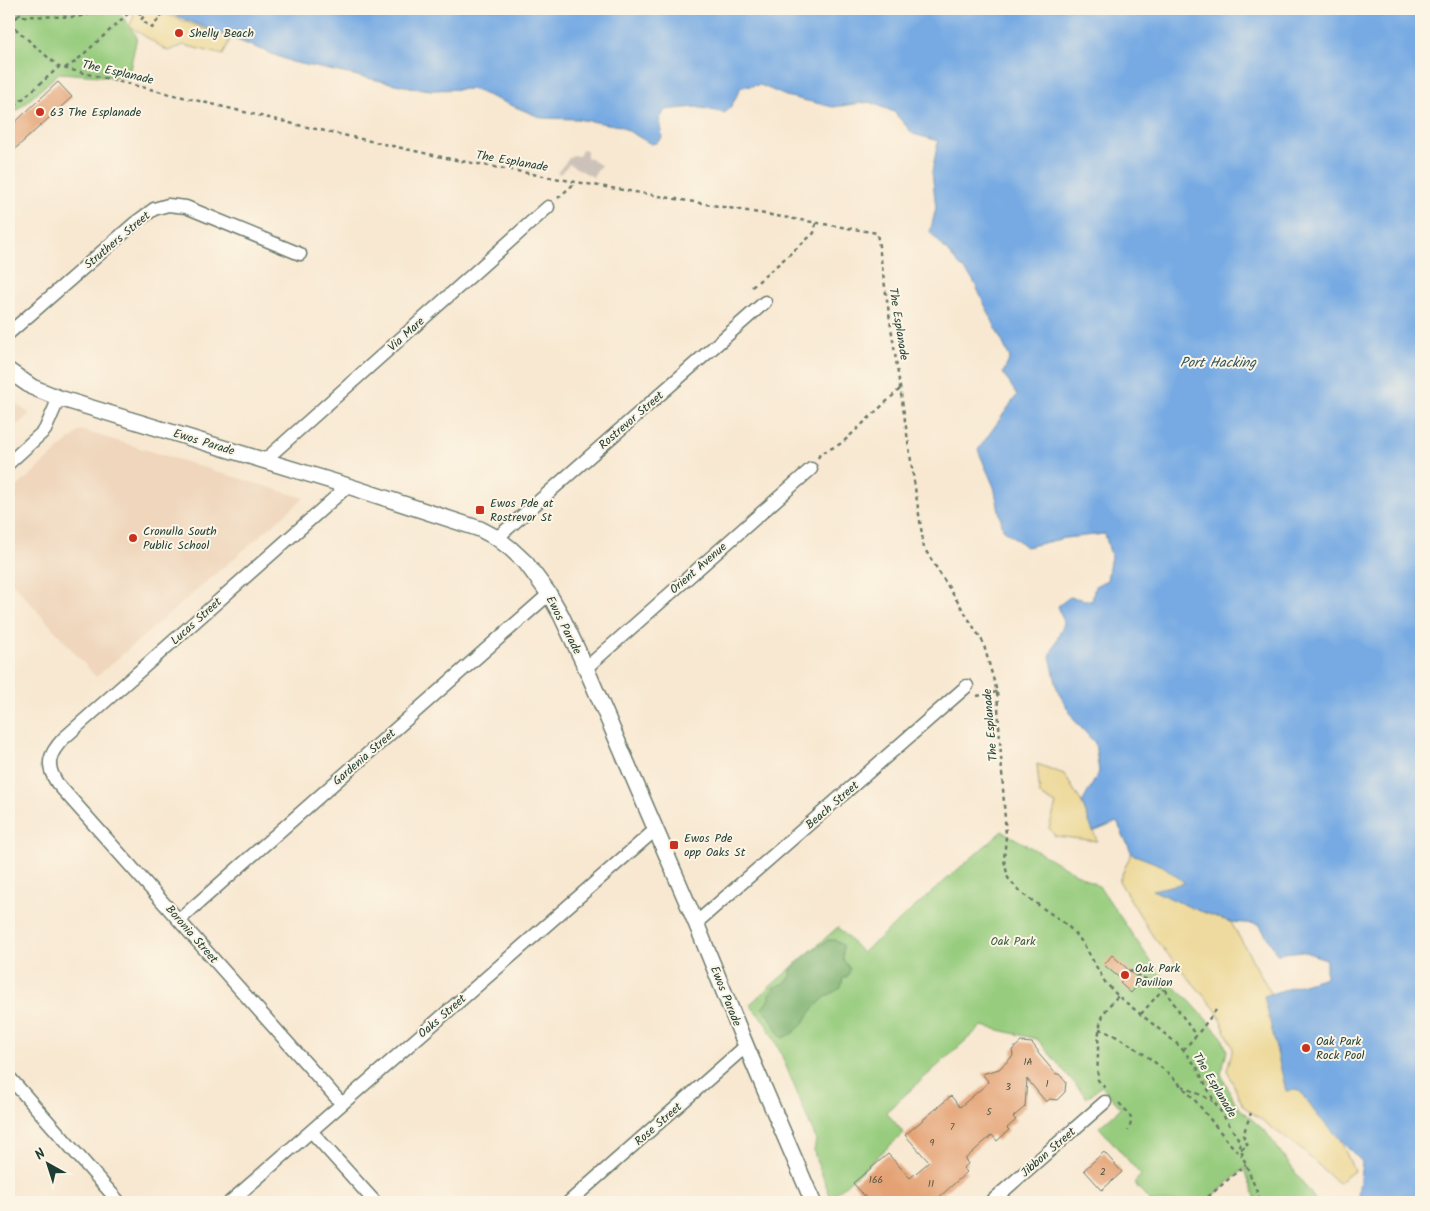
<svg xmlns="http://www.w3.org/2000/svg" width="1430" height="1211" viewBox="0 0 1430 1211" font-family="Kalam,sans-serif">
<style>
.built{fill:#efd6bc}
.industrial{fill:#cdc2b9}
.green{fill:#97cc7e;stroke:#5b8459}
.forest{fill:#79b06d;stroke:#4c7650}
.sand{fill:#eeda9e;stroke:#868c69}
.water{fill:#77aae3;stroke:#4b748c}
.building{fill:#e4a173}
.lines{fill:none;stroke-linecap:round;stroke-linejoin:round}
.minor-casing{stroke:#6b796b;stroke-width:15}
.tertiary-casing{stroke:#6b796b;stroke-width:18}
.path{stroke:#6b796b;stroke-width:2.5;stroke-dasharray:4 4;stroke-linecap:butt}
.minor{stroke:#fff;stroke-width:12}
.tertiary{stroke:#fff;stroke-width:15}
.poi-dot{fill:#c8321e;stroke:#fcf5e5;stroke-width:2}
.labels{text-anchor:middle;stroke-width:4;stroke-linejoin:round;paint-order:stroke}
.number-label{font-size:10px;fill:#505644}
.poi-label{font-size:12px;fill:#1f3d34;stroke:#fcf5e5;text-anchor:start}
.street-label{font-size:12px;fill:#1f3d34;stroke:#fcf5e5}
.park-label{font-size:12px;fill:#375a43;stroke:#fcf5e5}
.water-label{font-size:14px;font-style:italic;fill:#355860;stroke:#fcf5e5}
</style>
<rect width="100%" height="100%" fill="#fcf5e5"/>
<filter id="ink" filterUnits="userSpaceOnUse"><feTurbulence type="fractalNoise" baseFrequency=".02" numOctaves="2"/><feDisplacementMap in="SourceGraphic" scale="10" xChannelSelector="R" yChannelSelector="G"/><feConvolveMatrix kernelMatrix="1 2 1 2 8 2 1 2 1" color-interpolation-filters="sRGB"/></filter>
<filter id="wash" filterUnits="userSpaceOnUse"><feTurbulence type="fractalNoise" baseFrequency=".0096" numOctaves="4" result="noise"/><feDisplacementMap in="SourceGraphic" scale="20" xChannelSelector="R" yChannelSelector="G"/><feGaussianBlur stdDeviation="1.12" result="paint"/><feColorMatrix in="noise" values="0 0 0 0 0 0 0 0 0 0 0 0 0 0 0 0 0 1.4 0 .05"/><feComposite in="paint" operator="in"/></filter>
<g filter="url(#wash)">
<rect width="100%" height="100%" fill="#f8e8d1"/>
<path class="built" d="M9,398L30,414L9,432Z
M81,430L304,498L96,677L9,579V494Z"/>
<path class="industrial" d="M582,149L587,150V158H591L595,162L601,165L593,177L569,164L560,174L557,173L570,157L573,155L578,156L580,155Z"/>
<path class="green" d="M9,9H117L137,37L128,78L59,73L9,118Z
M1002,831L1100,887L1158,972L1188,999L1222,1037L1227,1051L1221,1074L1237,1106L1266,1132L1317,1202H1257L1244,1169L1206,1202H1151L1134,1183L1141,1175L1099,1127L1121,1108L1101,1086L1087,1098L1037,1039L982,1026L886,1112L904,1133L831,1198L816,1160L814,1151L816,1139L779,1049L765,1022L753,1009L750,1004L838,927L862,953Z"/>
<path class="forest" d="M828,940H835L843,945V959L850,969L848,976L843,978L841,988C833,992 825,997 818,1004C805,1017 802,1032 782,1038C773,1027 774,1018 762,1008L770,999V993L775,987L785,983L791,976V968L807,954Z"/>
<path class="sand" d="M130,9H152L205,29L231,37L223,55L184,45L168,51L129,26L134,17Z
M1037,764L1064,774L1082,803L1097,841L1055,836L1049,828L1056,804L1040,795Z
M1135,845L1220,903L1275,1000L1315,1082L1354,1171L1338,1183L1303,1151L1243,1106L1227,1070L1233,1048L1216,1010L1154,938L1119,881Z"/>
<path class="water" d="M159,9H1421V1202H1361L1358,1196L1362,1162L1317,1115L1299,1090L1286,1091L1264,996L1326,977V959L1302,951L1277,954L1259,924L1230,922L1192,908L1152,890L1185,883L1163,866L1132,854L1117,822L1093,832L1082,803L1099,772L1095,743L1075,721L1058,692L1050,656L1064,623L1058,606L1070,597L1092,601L1095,586L1107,580L1111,556L1105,534L1065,538L1026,547L1003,529L994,487L978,450L1017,395L1003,373L1010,358L973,280L930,232L936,208L932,172L938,141L913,134L894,112L870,102L833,107L786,96L760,85L741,87L732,105L725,113L696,107L665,110L660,119L662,138L656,143L651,144L620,126L577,119L542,118L472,89L431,90L409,87L292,62Z"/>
<g id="blocks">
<path class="building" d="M58,82L72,97L15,149L9,142V128Z
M1112,955L1141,981L1131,993L1120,983L1122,980L1104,965Z
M1021,1042L1032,1043L1038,1051V1053L1056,1074H1059L1066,1082L1065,1092L1057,1100L1050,1099L1046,1102L1027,1079L1025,1107L1013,1117L1016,1120L1007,1128L1009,1130L997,1141L992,1135L965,1159L968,1164L963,1168L967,1172L935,1201L932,1198L927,1202H872L869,1199L868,1200L853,1183L888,1154L910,1178L929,1162L905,1135L951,1096L960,1107L988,1083L987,1082L988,1081L982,1074L999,1069L1013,1056L1012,1050Z
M1104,1152L1122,1172L1102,1190L1084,1170Z"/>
</g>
</g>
<g filter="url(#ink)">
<use href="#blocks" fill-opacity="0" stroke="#6b796b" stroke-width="1"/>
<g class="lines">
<defs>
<path id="minor" d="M9,333L135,223L154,209L168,205L186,207L300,254
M265,460L548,207
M9,463L45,430L59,398
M497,538L765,302
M586,668L811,469
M179,920L549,594
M696,923L967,686
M9,1077L119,1202
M342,1104L57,783C45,765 49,754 63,739L348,486
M311,1131L375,1202
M230,1202L655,830
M569,1202L746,1046
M991,1202L1105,1102"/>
<path id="tertiary" d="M9,371L32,387L59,398L348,486L480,529L497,538L511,549L526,563L549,594L561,615L586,668L696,923L746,1046L813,1202"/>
</defs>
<use href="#minor" class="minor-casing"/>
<use href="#tertiary" class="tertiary-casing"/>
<path class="path" d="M90,9L94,12
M18,16L24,9
M9,23L59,67L298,125L451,159L576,182L877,233L924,548L983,642L997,692L1006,836L1004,860L1008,878L1020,892L1067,925L1083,943L1105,982L1118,996L1175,1042L1183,1050L1196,1066L1214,1101L1239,1140L1243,1157L1261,1202
M10,24L18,16L76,17L112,9
M65,68L75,62L133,9L144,16L141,20L152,28L166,9
M9,111L58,68
M558,198L576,182
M752,287L814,233L816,223
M818,458L820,454L842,443L900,389
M977,696L997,692
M1129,970L1164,989L1196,1036
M1141,1014L1163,989
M1099,1029C1129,1039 1171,1073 1192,1097C1209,1116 1223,1138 1242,1156
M1183,1050L1196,1036L1216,1010
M1182,1086L1213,1101
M1105,1088L1098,1080C1097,1070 1098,1059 1098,1049C1099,1024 1099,1015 1118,996
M1119,1103C1129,1114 1135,1116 1128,1131
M1241,1149L1248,1146L1243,1135L1251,1113
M1202,1202L1246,1164"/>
<use href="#minor" class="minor"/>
<use href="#tertiary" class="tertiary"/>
</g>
</g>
<g class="poi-dot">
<circle cx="179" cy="33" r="5"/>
<circle cx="40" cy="112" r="5"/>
<rect x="475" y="505" width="10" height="10" rx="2.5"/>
<circle cx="133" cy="538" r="5"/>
<rect x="669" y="840" width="10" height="10" rx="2.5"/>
<circle cx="1125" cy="975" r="5"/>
<circle cx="1306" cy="1048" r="5"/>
</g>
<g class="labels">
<g class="number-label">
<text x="1028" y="1065">1A</text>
<text x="1047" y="1087">1</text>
<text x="1008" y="1090">3</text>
<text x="989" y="1115">5</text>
<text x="952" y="1130">7</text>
<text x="932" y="1146">9</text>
<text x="1103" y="1175">2</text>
<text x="876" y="1183">166</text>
<text x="931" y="1187">11</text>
</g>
<g class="poi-label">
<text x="189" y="37">Shelly Beach</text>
<text x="50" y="116">63 The Esplanade</text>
<text x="490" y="507">Ewos Pde at<tspan x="490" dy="14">Rostrevor St</tspan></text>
<text x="143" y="535">Cronulla South<tspan x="143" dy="14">Public School</tspan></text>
<text x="684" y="842">Ewos Pde<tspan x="684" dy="14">opp Oaks St</tspan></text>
<text x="1135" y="972">Oak Park<tspan x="1135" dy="14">Pavilion</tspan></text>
<text x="1316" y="1045">Oak Park<tspan x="1316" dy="14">Rock Pool</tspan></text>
</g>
<g class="street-label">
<text transform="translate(118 72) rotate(13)" y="4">The Esplanade</text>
<text transform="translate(512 161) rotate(10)" y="4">The Esplanade</text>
<text transform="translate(117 240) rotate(-40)" y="4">Struthers Street</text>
<text transform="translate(899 324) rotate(81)" y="4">The Esplanade</text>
<text transform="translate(406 334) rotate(-42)" y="4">Via Mare</text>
<text transform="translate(631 420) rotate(-41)" y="4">Rostrevor Street</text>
<text transform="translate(204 442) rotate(17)" y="4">Ewos Parade</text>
<text transform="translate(698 568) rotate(-41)" y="4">Orient Avenue</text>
<text transform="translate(196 621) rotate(-42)" y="4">Lucas Street</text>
<text transform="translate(564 625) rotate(63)" y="4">Ewos Parade</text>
<text transform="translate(990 725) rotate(-95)" y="4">The Esplanade</text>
<text transform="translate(364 757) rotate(-41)" y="4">Gardenia Street</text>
<text transform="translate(832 805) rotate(-41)" y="4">Beach Street</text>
<text transform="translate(192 934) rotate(49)" y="4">Boronia Street</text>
<text transform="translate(726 996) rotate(68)" y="4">Ewos Parade</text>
<text transform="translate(442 1016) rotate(-41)" y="4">Oaks Street</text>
<text transform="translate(1215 1085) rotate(59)" y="4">The Esplanade</text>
<text transform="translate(658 1124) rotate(-41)" y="4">Rose Street</text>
<text transform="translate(1048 1152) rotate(-41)" y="4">Jibbon Street</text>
</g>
<g class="park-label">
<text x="1013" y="945">Oak Park</text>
</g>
<g class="water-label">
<text x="1218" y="367">Port Hacking</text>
</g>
</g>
<rect width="1430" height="1211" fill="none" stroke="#fcf5e5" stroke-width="30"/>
<g transform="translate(48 1164) rotate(321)" stroke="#fcf5e5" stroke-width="4" paint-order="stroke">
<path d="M0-4L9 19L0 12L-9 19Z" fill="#1f3d34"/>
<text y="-8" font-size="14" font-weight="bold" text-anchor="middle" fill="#1f3d34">N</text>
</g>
</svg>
